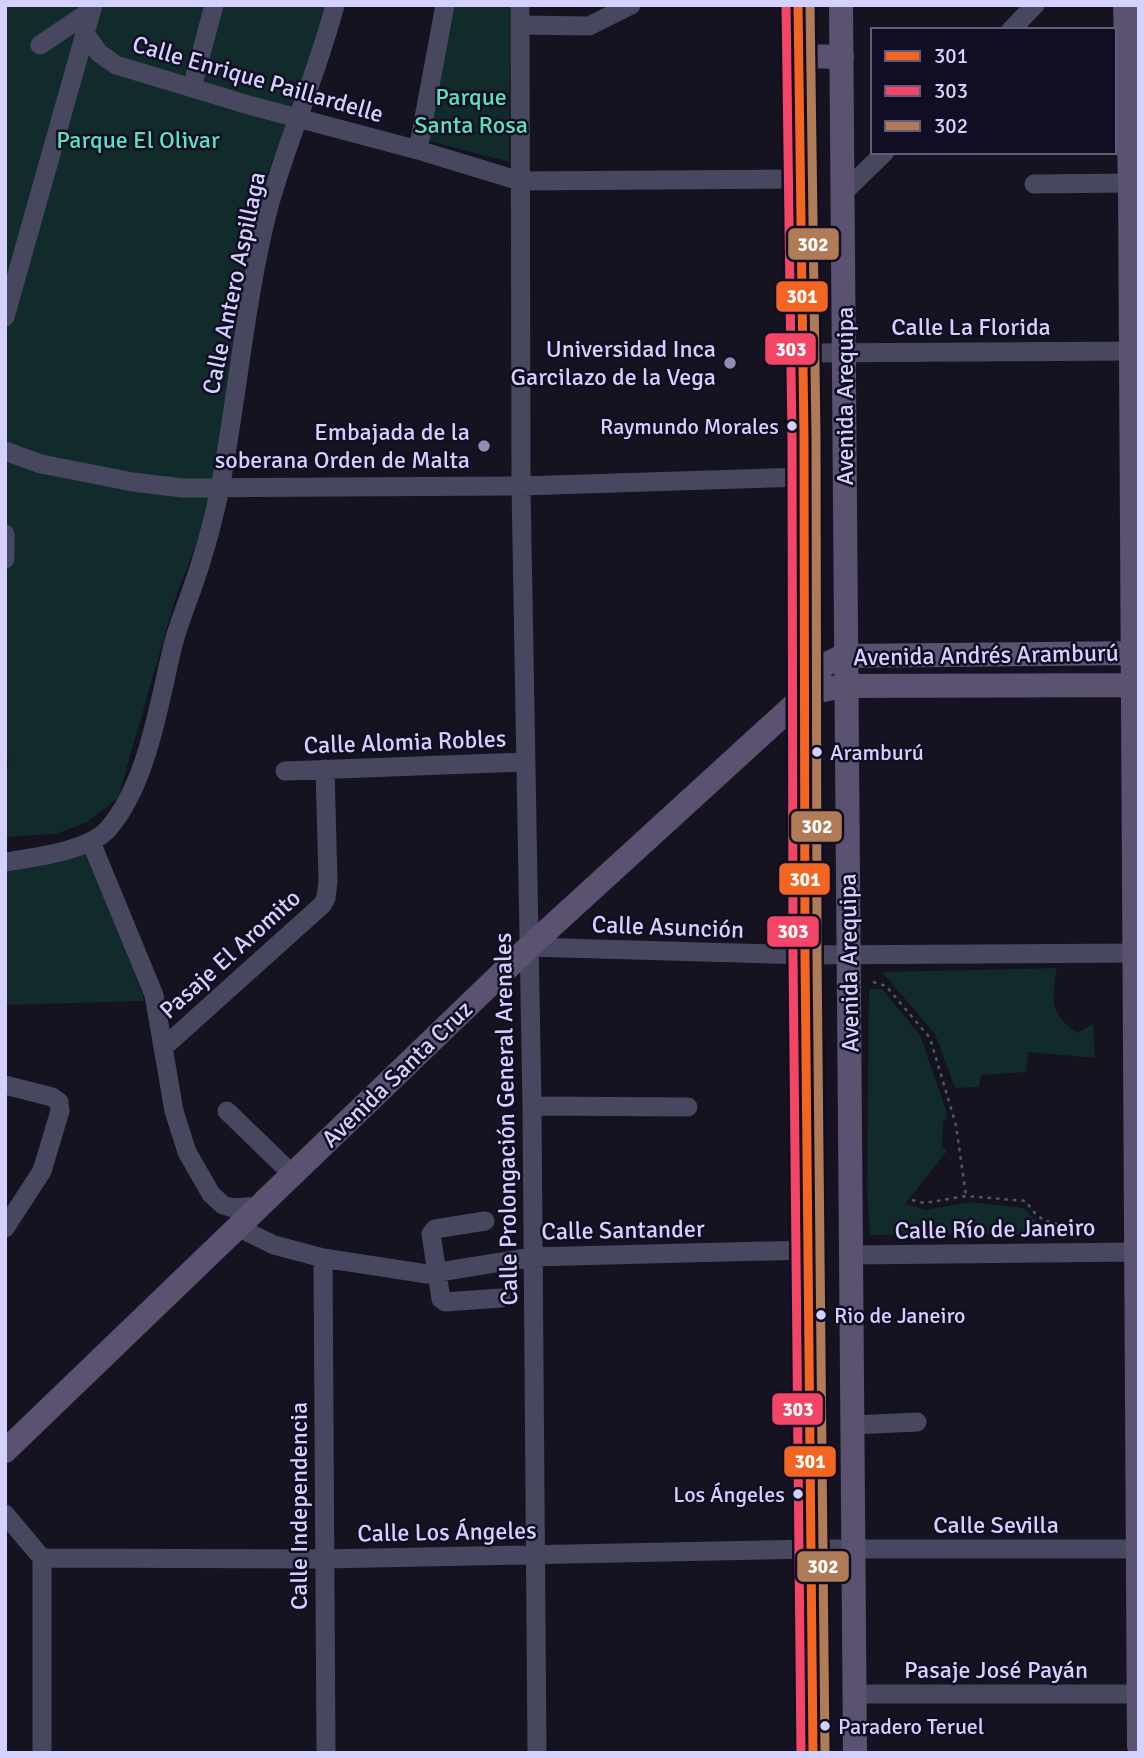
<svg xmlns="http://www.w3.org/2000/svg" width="1144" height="1758" viewBox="0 0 1144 1758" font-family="Signika,sans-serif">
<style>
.green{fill:#112a2a}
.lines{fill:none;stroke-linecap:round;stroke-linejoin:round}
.path{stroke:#4a5a67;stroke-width:2.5;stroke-dasharray:3.5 5;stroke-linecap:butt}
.minor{stroke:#474760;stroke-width:19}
.major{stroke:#5b5171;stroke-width:24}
.bus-1-casing{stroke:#110e24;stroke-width:14}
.bus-2-casing{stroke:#110e24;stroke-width:14}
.bus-3-casing{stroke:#110e24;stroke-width:14}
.bus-1{stroke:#f26522;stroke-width:9}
.bus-2{stroke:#f34667;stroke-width:9}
.bus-3{stroke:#b07c57;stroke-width:9}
.poi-dot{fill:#918eb1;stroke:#110e24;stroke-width:2.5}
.bus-dot{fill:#d5d1ff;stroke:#110e24;stroke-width:2.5}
.labels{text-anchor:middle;stroke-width:5;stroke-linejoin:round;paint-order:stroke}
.bus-label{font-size:22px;fill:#d5d1ff;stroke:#110e24;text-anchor:start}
.street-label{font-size:24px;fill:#d5d1ff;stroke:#110e24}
.park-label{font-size:24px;fill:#59e3bd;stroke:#110e24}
.poi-label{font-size:24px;fill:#d5d1ff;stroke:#110e24;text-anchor:end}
.line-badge{stroke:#110e24;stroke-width:2.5}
.badge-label{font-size:19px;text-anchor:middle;font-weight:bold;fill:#fff}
</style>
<rect width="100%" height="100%" fill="#14131f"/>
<path class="green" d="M5,5H326L298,96L264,183L258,223L247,241L252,263L206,517L175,600L118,798L87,822L56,834L5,837V778L9,759L5,758Z
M452,5H510L509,162L426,140Z
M87,853L145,1001L5,1005V865Z
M1057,968C1051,1000 1050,1014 1077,1033L1093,1024L1095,1058L1028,1052L1026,1072L981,1075L979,1087L955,1088L935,1034L882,972Z
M869,989H882L920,1035L946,1110L947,1118L943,1122L942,1148L947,1151L905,1204L926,1210L970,1202L1024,1208L1039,1225L1054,1234L870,1235L867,1188Z"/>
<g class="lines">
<path class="path" d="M873,982L886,986L930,1038L956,1125L966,1196
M912,1200L925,1203L966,1196L1026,1201C1037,1219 1046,1223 1066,1225"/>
<path class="minor" d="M520,5L521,486L532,1106L537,1753
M521,25L589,26L631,5
M1011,30L1035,5
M86,35L99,53L116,65L252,106L418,150L520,181L801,179
M40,45L92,10
M192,88L214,5
M418,150L445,5
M1034,184L1130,183
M844,192L885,152
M5,317L93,5
M803,353L1139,351
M5,451L41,464L133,482L182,488L521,486L804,477
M5,534V559
M285,771L525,762
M91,842L154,995L174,1111L187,1152L211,1194L223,1205L233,1208L260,1206
M5,862C34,857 90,851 109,828C148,782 159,702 173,645C180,618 192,592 200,565C208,540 215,513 220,488C238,395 245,298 269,206C288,138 317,74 335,5
M529,947L805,955L1139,953
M164,1047L322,905L326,898L328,881L325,769
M5,1085L52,1097L59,1102L60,1111L42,1171L5,1228
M532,1106L688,1107
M227,1111L293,1175
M485,1221L435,1229L431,1234L441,1299L445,1302L501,1298
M237,1227L274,1245L323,1258L427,1274L532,1257L807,1250
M852,1255L1139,1252
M323,1258L326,1753
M853,1425L917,1422
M5,1514L42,1558
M42,1558L324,1559L811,1549H1139
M42,1558V1753
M855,1694H1138"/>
<path class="major" d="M798,5L804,437L805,955L813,1753
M841,5L855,1753
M1125,5L1130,183L1139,1746
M798,56L842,57
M801,695L824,665L843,656L1139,653
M5,1451L529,947L795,704L819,691L842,686L1139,685"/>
<defs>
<path id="bus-1" d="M798,5L804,437L805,955L813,1753"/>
<path id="bus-2" d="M786,5L792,437L793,955L801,1753"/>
<path id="bus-3" d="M810,5L816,437L817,955L825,1753"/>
</defs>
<use href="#bus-1" class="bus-1-casing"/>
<use href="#bus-2" class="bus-2-casing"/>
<use href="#bus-3" class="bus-3-casing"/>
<use href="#bus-1" class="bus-1"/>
<use href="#bus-2" class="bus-2"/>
<use href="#bus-3" class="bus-3"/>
</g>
<g class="poi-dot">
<circle cx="730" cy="363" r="7"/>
<circle cx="484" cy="446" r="7"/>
</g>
<g class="bus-dot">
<circle cx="792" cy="426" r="6"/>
<circle cx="817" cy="752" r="6"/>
<circle cx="821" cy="1315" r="6"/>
<circle cx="798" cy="1494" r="6"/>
<circle cx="825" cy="1726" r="6"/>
</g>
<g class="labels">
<g class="bus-label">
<text x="779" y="434" text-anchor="end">Raymundo Morales</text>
<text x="830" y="760">Aramburú</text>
<text x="834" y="1323">Rio de Janeiro</text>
<text x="785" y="1502" text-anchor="end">Los Ángeles</text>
<text x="838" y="1734">Paradero Teruel</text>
</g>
<g class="street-label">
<text transform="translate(258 79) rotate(16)" y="8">Calle Enrique Paillardelle</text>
<text transform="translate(234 283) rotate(-78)" y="8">Calle Antero Aspillaga</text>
<text x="971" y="335">Calle La Florida</text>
<text transform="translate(845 396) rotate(-90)" y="8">Avenida Arequipa</text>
<text transform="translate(986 655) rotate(-1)" y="8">Avenida Andrés Aramburú</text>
<text transform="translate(405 742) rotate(-2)" y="8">Calle Alomia Robles</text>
<text transform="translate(668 927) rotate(2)" y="8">Calle Asunción</text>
<text transform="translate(230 954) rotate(-42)" y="8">Pasaje El Aromito</text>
<text transform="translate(849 963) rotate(-91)" y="8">Avenida Arequipa</text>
<text transform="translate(397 1074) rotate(-44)" y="8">Avenida Santa Cruz</text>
<text transform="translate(506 1119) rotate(-91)" y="8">Calle Prolongación General Arenales</text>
<text transform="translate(995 1229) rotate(-1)" y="8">Calle Río de Janeiro</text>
<text transform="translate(623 1230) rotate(-1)" y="8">Calle Santander</text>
<text transform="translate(299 1506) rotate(-90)" y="8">Calle Independencia</text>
<text x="996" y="1533">Calle Sevilla</text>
<text transform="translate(447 1532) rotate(-1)" y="8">Calle Los Ángeles</text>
<text x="996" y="1678">Pasaje José Payán</text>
</g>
<g class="park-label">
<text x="471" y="105">Parque<tspan x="471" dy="28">Santa Rosa</tspan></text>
<text x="138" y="148">Parque El Olivar</text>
</g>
<g class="poi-label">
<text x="716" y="357">Universidad Inca<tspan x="716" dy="28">Garcilazo de la Vega</tspan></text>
<text x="470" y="440">Embajada de la<tspan x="470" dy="28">soberana Orden de Malta</tspan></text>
</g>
</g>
<g class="line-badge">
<rect x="787" y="227" width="53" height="34" rx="7" fill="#b07c57"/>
<rect x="775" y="280" width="54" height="33" rx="7" fill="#f26522"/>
<rect x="764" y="332" width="53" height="34" rx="7" fill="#f34667"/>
<rect x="790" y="810" width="53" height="33" rx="7" fill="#b07c57"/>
<rect x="778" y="862" width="53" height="34" rx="7" fill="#f26522"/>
<rect x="766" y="915" width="54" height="33" rx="7" fill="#f34667"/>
<rect x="771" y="1392" width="53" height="34" rx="7" fill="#f34667"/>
<rect x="783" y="1445" width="54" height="33" rx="7" fill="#f26522"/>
<rect x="796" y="1550" width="54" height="33" rx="7" fill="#b07c57"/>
</g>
<g class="badge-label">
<text x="813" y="251">302</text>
<text x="802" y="303">301</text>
<text x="791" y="356">303</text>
<text x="817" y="833">302</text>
<text x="805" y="886">301</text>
<text x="793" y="938">303</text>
<text x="798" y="1416">303</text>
<text x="810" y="1468">301</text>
<text x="823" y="1573">302</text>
</g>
<rect width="1144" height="1758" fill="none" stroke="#d5d1ff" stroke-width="14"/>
<rect x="871" y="28" width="245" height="126" fill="#110e24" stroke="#5f5c7c" stroke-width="2"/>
<rect x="885" y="51" width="35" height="10" fill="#f26522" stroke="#5f5c7c" stroke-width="2"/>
<text x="934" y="63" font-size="21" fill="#d5d1ff">301</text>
<rect x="885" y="86" width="35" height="10" fill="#f34667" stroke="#5f5c7c" stroke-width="2"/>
<text x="934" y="98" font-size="21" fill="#d5d1ff">303</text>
<rect x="885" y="121" width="35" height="10" fill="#b07c57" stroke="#5f5c7c" stroke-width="2"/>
<text x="934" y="133" font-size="21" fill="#d5d1ff">302</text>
</svg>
